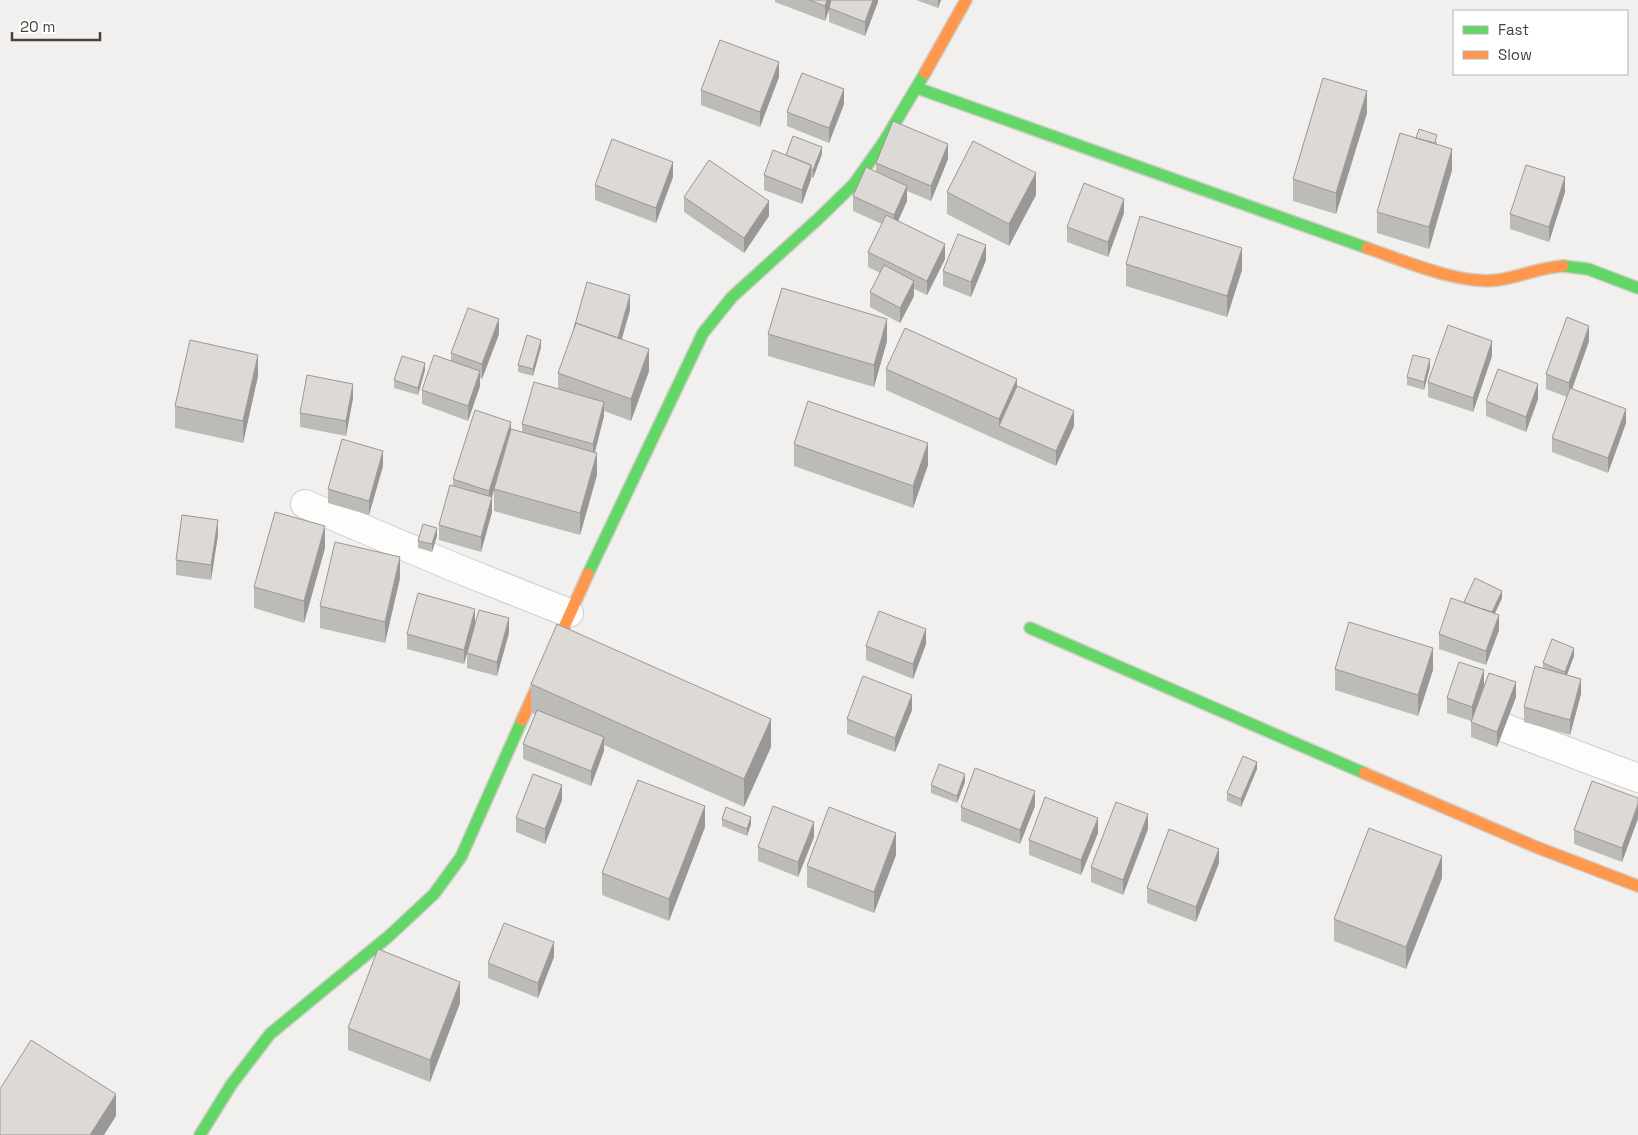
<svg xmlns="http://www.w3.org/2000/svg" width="1638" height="1135" viewBox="0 0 1638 1135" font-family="'Space Grotesk',sans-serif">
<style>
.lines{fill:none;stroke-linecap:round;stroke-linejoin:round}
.street-casing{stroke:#d0cecb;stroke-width:30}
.fast-casing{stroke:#d0cdc6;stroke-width:14}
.slow-casing{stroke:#d0cdc6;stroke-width:14}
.street{stroke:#fdfdfc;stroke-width:28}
.fast{stroke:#63d668;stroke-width:11}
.slow{stroke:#ff974d;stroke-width:11}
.wall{fill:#bdbbb8}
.shaded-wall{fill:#9a9896}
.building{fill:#dcd9d6;stroke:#9a9896}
</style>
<rect width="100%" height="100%" fill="#f2f0ee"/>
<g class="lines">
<defs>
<path id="street" d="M305,504L456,568L569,613
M1505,728L1638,778"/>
<path id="fast" d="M917,88L1367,248
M1563,266L1588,269L1638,288
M588,574L703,333L732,297L818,219L854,184L883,143L925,73
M1030,628L1364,773
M200,1135L231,1085L270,1034L389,936L434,894L461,857L522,720"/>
<path id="slow" d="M925,73L966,0
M1367,248C1405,261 1459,285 1498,280C1520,277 1541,267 1563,266
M522,720L588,574
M1364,773L1536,847L1638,886"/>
</defs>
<use href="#street" class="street-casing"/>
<use href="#fast" class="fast-casing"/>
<use href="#slow" class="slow-casing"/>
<use href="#street" class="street"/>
<use href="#fast" class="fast"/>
<use href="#slow" class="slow"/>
</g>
<path class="wall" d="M775,0H878V2L865,36L829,22V10L825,21L775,2Z
M916,0H941L938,8Z
M779,77L760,127L701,105V90Z
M844,104L829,143L787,126V112Z
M1367,113L1336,214L1293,201V179Z
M1416,138L1437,142V144L1452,170L1429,249L1377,233V212Z
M822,154L813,178L811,177V179L802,204L764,190V175L786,155Z
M948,159L931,201L907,191V201L898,221L945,259L927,295L914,289V296L900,323L870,307V292L880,273L868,267V252L882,224L853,211V196L876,172V163Z
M673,177L656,223L595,200V185Z
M947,192L1036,195L1009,246L947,214Z
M1565,192L1549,242L1510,229V214Z
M684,197L769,216L744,253L684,212Z
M1124,213L1108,257L1067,242V227Z
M986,260L971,297L943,286V271Z
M1126,264L1242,270L1227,317L1126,286Z
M630,310L622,339L649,371L631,421L604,411V416L595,453L597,475L580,535L494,511V489L492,497V512L481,552L439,540V525L453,486V479L511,429L522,432V424L558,389V373L574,328Z
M499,334L482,379L480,378V386L468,421L422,404V390L451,361V353Z
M768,334L887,341L874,387L768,356Z
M1589,341L1572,389L1626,423L1608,473L1552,452V438L1567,397L1546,389V374Z
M541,347L533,376L518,372V365Z
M1492,356L1473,412L1428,397V382Z
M1430,367L1424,390L1407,385V377Z
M886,369L1017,386L1074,426L1056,466L886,390Z
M425,370L418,395L394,388V380Z
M258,376L243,443L175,428V406Z
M353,398L346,436L300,427V413Z
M1538,399L1526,432L1486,416V401Z
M794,444L928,465L913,508L794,466Z
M383,466L369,515L328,503V489Z
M218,535L211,580L176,575V560Z
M437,536L432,552L418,548V541Z
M325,548L304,623L254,608V587Z
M400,578L385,643L320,628V606Z
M1502,598L1495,613L1499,630L1486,665L1439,649V634L1464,602Z
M475,624L464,664L407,649V634Z
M509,633L497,676L467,668V653Z
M926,644L913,679L866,660V646Z
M1574,656L1567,675L1581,694L1570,735L1524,722V707L1543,668V663Z
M1335,669L1433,670L1418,716L1335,690Z
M531,684L771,747L744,807L604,745V751L591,786L523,759V744L535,714L531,712Z
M1484,685L1516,697L1497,747L1471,737V721L1447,713V698Z
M912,710L895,752L847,734V719Z
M1257,769L1241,807L1227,801V793Z
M965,782L957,803L931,793V785Z
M1638,798L1622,862L1574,844V830Z
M562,800L545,844L516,832V818Z
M1035,806L1020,844L961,821V807Z
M722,819L751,824L747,836L722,826Z
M705,827L669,921L602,895V873Z
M1148,829L1123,895L1091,882V867Z
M1098,833L1081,875L1029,855V840Z
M814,837L798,877L758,861V847Z
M896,855L874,913L807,887V866Z
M1219,863L1196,922L1147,903V888Z
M1442,878L1406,969L1334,941V919Z
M554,957L538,998L488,978V963Z
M460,1003L430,1082L348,1050V1028Z"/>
<path class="shaded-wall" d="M827,0H832L829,8V10L825,21V6Z
M873,0H878V2L865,36V22Z
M938,0H941L938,8Z
M779,62V77L760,127V112Z
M844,89V104L829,143V128Z
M1367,91V113L1336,214V193Z
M948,144V159L931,201V186Z
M822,147V154L813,178V170Z
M1452,149V170L1429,249V227Z
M673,162V177L656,223V208Z
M811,165V179L802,204V190Z
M1036,173V195L1009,246V224Z
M1565,177V192L1549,242V227Z
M907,186V201L894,230V215Z
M1124,199V213L1108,257V242Z
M769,201V216L744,253V238Z
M945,244V259L927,295V281Z
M986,245V260L971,297V282Z
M1242,248V270L1227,317V296Z
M914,281V296L900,323V308Z
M630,295V310L617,355V340Z
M499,319V334L482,379V364Z
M887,319V341L874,387V365Z
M1589,326V341L1569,398V383Z
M541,340V347L533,376V369Z
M1492,341V356L1473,412V398Z
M649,349V371L631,421V399Z
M258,355V376L243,443V421Z
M1430,359V367L1424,390V382Z
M425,363V370L418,395V388Z
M480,371V386L468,421V406Z
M1017,379V400L999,426V419Z
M353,384V398L346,436V421Z
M1538,384V399L1526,432V417Z
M604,402V416L593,458V444Z
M1626,409V423L1608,473V458Z
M1074,411V426L1056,466V451Z
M511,422V437L489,506V491Z
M928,443V465L913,508V486Z
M383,451V466L369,515V501Z
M597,453V475L580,535V513Z
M492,497V512L481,552V537Z
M218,520V535L211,580V565Z
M325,526V548L304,623V601Z
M437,528V536L432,552V544Z
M400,557V578L385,643V622Z
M1502,591V598L1491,622V615Z
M475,609V624L464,664V650Z
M1499,615V630L1486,665V651Z
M509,618V633L497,676V662Z
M926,629V644L913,679V664Z
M1433,648V670L1418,716V695Z
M1574,648V656L1565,680V672Z
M1484,670V685L1472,722V707Z
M1581,679V694L1570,735V720Z
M1516,682V697L1497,747V732Z
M912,695V710L895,752V738Z
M771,719V747L744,807V779Z
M604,737V751L591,786V771Z
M1257,762V769L1241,807V799Z
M965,774V782L957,803V796Z
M562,785V800L545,844V829Z
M1035,791V806L1020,844V830Z
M1638,804V819L1622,862V848Z
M705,806V827L669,921V899Z
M1148,814V829L1123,895V880Z
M751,817V824L747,836V829Z
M1098,818V833L1081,875V860Z
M814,822V837L798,877V862Z
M896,833V855L874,913V892Z
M1219,849V863L1196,922V907Z
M1442,856V878L1406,969V947Z
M554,942V957L538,998V983Z
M460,982V1003L430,1082V1060Z
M116,1094V1116L104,1135H90Z"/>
<path class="building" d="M809,0H827L825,6Z
M831,0H873L865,22L829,8Z
M720,40L779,62L760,112L701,90Z
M802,73L844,89L829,128L787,112Z
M1323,78L1367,91L1336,193L1293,179Z
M893,121L948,144L931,186L876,163Z
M1419,129L1437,135L1435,143L1416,138Z
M1400,133L1452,149L1429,227L1377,212Z
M793,136L822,147L813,170L811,169V165L786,155Z
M612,139L673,162L656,208L595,185Z
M973,141L1036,173L1009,224L947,192Z
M773,150L811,165L802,190L764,175Z
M709,160L769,201L744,238L684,197Z
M1526,165L1565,177L1549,227L1510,214Z
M866,167L907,186L894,215L853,196Z
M1084,183L1124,199L1108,242L1067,227Z
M886,215L945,244L927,281L868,252Z
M1140,216L1242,248L1227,296L1126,264Z
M958,234L986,245L971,282L943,271Z
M884,265L914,281L900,308L870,292Z
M587,282L630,295L618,338L576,323L574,328Z
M782,288L887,319L874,365L768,334Z
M468,308L499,319L482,364L451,353Z
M1567,317L1589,326L1569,383L1546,374Z
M576,323L649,349L631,399L558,373Z
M1448,325L1492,341L1473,398L1428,382Z
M905,328L1017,379L999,419L886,369Z
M527,335L541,340L533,369L518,365Z
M190,340L258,355L243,421L175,406Z
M434,355L480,371L468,406L422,390Z
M1413,355L1430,359L1424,382L1407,377Z
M402,356L425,363L418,388L394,380Z
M1498,369L1538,384L1526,417L1486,401Z
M307,375L353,384L346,421L300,413Z
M534,382L604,402L593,444L522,424Z
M1017,386L1074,411L1056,451L999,426Z
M1570,388L1626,409L1608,458L1552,438Z
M808,401L928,443L913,486L794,444Z
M475,410L511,422L489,491L453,479Z
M511,429L597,453L580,513L494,489Z
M342,439L383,451L369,501L328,489Z
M450,485L492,497L481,537L439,525Z
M275,512L325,526L304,601L254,587Z
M182,515L218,520L211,565L176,560Z
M423,524L437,528L432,544L418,541Z
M335,542L400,557L385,622L320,606Z
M1475,578L1502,591L1492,612L1471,605L1464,602Z
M418,593L475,609L464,650L407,634Z
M1451,598L1499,615L1486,651L1439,634Z
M479,610L509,618L497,662L467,653Z
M879,611L926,629L913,664L866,646Z
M1349,622L1433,648L1418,695L1335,669Z
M557,624L771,719L744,779L531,684Z
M1552,639L1574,648L1565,672L1543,663Z
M1459,662L1484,670L1472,707L1447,698Z
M1535,666L1581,679L1570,720L1524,707Z
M1489,673L1516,682L1497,732L1471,722Z
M863,676L912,695L895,738L847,719Z
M537,710L604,737L591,771L523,744Z
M1243,756L1257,762L1241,799L1227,793Z
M939,764L965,774L957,796L931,785Z
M975,768L1035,791L1020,830L961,807Z
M533,774L562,785L545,829L516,818Z
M638,780L705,806L669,899L602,873Z
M1592,781L1638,798V804L1622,848L1574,830Z
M1045,797L1098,818L1081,860L1029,840Z
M1116,802L1148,814L1123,880L1091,867Z
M773,806L814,822L798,862L758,847Z
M726,807L751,817L747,829L722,819Z
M829,807L896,833L874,892L807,866Z
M1369,828L1442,856L1406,947L1334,919Z
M1169,829L1219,849L1196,907L1147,888Z
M504,923L554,942L538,983L488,963Z
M378,949L460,982L430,1060L348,1028Z
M31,1040L116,1094L90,1135H0V1089Z"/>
<rect x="1453" y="10" width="175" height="65" fill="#ffffff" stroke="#b6b3b0"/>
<rect x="1463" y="26" width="25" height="8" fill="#63d668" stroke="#b6b3b0"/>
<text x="1498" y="35" font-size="15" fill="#48423a">Fast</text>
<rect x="1463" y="51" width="25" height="8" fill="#ff974d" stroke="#b6b3b0"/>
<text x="1498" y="60" font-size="15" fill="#48423a">Slow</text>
<path d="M12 32v8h88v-8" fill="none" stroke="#48423a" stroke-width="2.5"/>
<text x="20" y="32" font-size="15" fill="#48423a" stroke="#ffffff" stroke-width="4" paint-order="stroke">20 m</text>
</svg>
